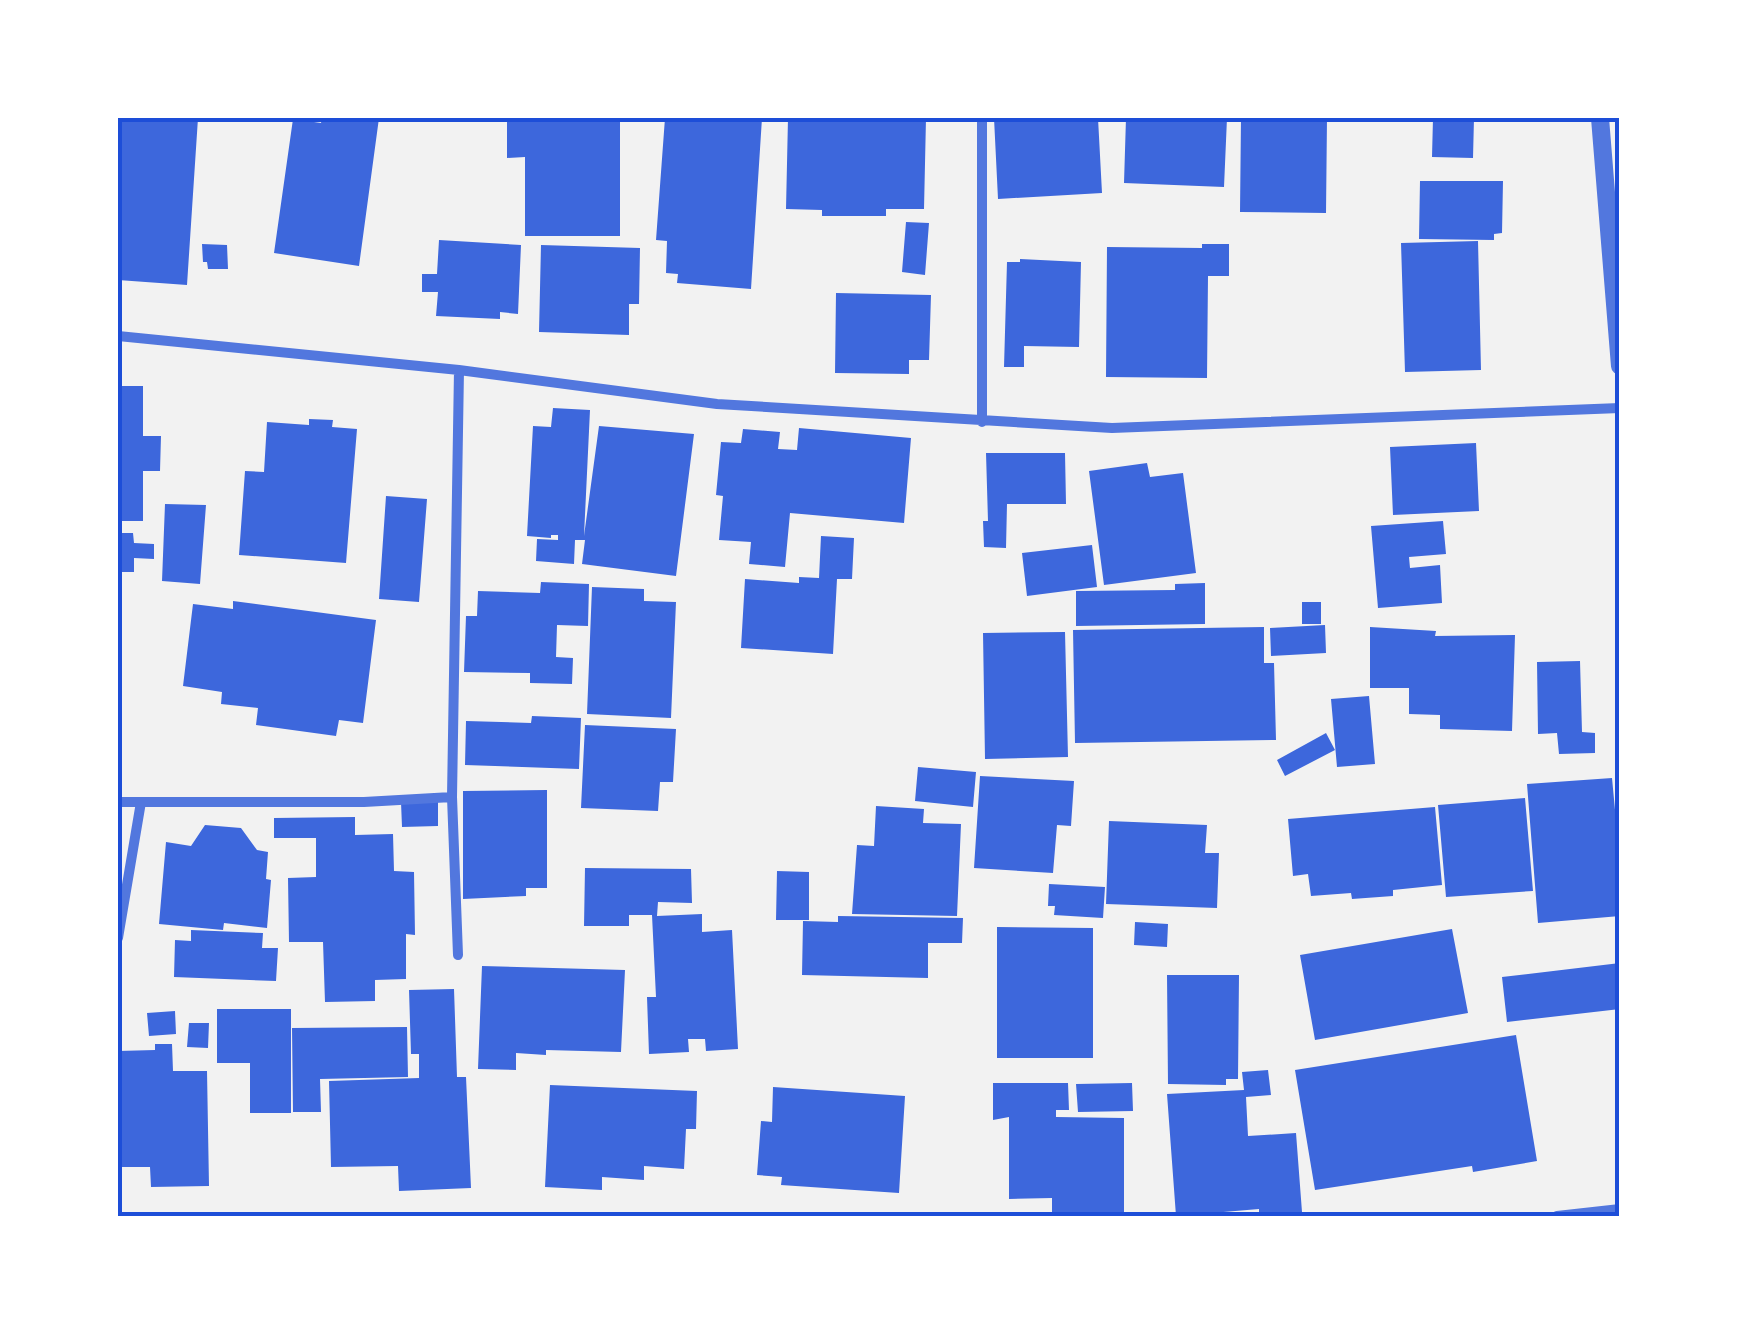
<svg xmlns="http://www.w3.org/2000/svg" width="1737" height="1334" viewBox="0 0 1737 1334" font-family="'Open Sans',sans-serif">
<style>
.building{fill:#3d67dc}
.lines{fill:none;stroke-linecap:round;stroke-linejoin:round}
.minor{stroke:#5277de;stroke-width:10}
.tertiary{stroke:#5277de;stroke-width:18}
.neatline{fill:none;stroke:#1d4ed8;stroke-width:4}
</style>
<rect width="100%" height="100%" fill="#f2f2f2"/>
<path class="building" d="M118,118H198L187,285L118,280Z
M322,118H379L359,266L274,253L293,119L321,123Z
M507,118H620V236H525V157L507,158Z
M665,118H762L751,289L677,283L678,274L666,273L667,241L656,240Z
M788,118H926L924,209H886V216H822V210L786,209Z
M994,118H1098L1102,193L998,199Z
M1126,118H1227L1224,187L1124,183Z
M1241,118H1327L1326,213L1240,212Z
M1433,118H1474L1473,158L1432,157Z
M1420,181H1503L1502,233L1494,234V240L1419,239Z
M906,222L929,223L925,275L902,272Z
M439,240L521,245L518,314L500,312V319L436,316L438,292H422V274H437Z
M1478,241L1481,370L1405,372L1401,243Z
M202,244L227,245L228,269H208L207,262H203Z
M1202,244H1229V276H1208L1207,378L1106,377L1107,247L1202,248Z
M541,245L640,248L639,304H629V335L539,332Z
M1020,259L1081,262L1079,347L1024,346V367H1004L1007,262H1020Z
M836,293L931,295L929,360H909V374L835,373Z
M118,386H143V436H161L160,471H143V521H118Z
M553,408L590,410L584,536L599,426L694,434L676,576L582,564L585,540H575L574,564L536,561L537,539L558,540V535H551V538L527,536L533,426L551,427Z
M309,419L333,420L332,427L357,429L346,563L239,555L245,471L264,472L267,422L309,425Z
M799,428L911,438L904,523L790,513L785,567L749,564L751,542L719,540L723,496L716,495L721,442L741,443L743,429L780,432L778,449L797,450Z
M1476,443L1479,511L1393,515L1390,447Z
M986,453H1065L1066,504H1007L1006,548L984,547L983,521H988Z
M1147,463L1150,477L1183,473L1196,573L1104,585L1089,471Z
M386,496L427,499L419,602L379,599Z
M165,504L206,505L200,584L162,581Z
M1443,521L1446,554L1409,557L1410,568L1440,565L1442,603L1378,608L1371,526Z
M118,533H133L134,543L154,544V559L134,558V572H118Z
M821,536L854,538L852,579H837L833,654L741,648L745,579L799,583V577L819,578Z
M1092,545L1097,587L1027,596L1022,553Z
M541,582L589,584L588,626L557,625L556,657L573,658L572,684L530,683V673L464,672L466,616H477L478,591L540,593Z
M1205,583V624L1076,626V591L1175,590V584Z
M592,587L644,589V601L676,602L671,718L587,714Z
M233,601L376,620L363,723L339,720L336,736L256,725L258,708L221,704L222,692L183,686L193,604L233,609Z
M1302,602H1321V624H1302Z
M1325,625L1326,653L1271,656L1270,628Z
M1264,627V663H1274L1276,740L1075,743L1073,630Z
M1370,627L1436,631L1435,636L1515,635L1512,731L1440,729V715L1409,714V688H1370Z
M1065,632L1068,757L985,759L983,633Z
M1580,661L1582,732L1595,733V753L1559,754L1557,733L1538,734L1537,662Z
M1369,696L1375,764L1337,767L1331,699Z
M532,716L581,718L579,769L465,765L466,721L531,723Z
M585,725L676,729L673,782H660L658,811L581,808Z
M1326,733L1335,750L1285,776L1277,760Z
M918,767L976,772L973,807L915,801Z
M980,776L1074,781L1071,826L1057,825L1053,873L974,868Z
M1612,778L1620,863V916L1538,923L1527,784Z
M547,790V888H526V896L463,899V791Z
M1525,798L1533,891L1446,897L1438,805Z
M438,801V826L402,827L401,802Z
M876,806L924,809L923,823L961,824L957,916L852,914L857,845L874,846Z
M1435,807L1442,885L1393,890V896L1352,899L1351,893L1311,896L1308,874L1293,876L1288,819Z
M355,817V835L393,834L394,871L414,872L415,935L406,934V979L375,980V1001L325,1002L323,942H289L288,878L316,877V838H274V818Z
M1109,821L1207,825L1205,853H1219L1217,908L1106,904Z
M205,825L241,828L257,850L268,852L266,879L271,880L267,928L224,923L223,930L159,924L166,842L191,846Z
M585,868L691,869L692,903L658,902L657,916L702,914V932L732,930L738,1049L706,1051L705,1039H688L689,1052L649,1054L647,997H656L652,915H629V926H584Z
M777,871L809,872V920H776Z
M1049,884L1105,887L1103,918L1054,915L1055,906H1048Z
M838,916L963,918L962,943H928V978L802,975L803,921L838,922Z
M1135,922L1168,924L1167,947L1134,945Z
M997,927L1093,928V1058H997Z
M1452,929L1468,1013L1315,1040L1300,955Z
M191,930L263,933L262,948H278L276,981L174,977L175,940L191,941Z
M1620,963V1009L1507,1022L1502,977Z
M482,966L625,970L621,1052L546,1050V1055L516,1053V1070L478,1069Z
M1167,975H1239L1238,1079H1226V1085L1168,1084Z
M454,989L457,1077H466L471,1188L399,1191L398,1166L331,1167L329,1081L419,1078V1054H411L409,990Z
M217,1009H291V1113H250V1063H217Z
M175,1011L176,1034L149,1036L147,1013Z
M189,1023H209L208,1048L187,1047Z
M407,1027L408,1077L320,1079L321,1112H293L292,1028Z
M1516,1035L1537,1161L1473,1172L1472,1166L1315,1190L1295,1070Z
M155,1044H172L173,1071H207L209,1186L151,1187L150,1167H119L118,1051L155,1050Z
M1268,1070L1271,1095L1246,1097L1248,1136L1296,1133L1302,1212L1259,1215V1209L1176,1216L1167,1094L1244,1090L1242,1072Z
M993,1083H1068L1069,1110H1056V1117L1124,1118V1213L1052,1212V1198L1009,1199V1117L993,1120Z
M1132,1083L1133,1111L1078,1112L1076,1084Z
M550,1085L697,1091L696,1129H686L684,1169L644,1166V1180L602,1177V1190L545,1187Z
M773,1087L905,1096L899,1193L781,1185L782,1177L757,1175L761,1121L772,1122Z"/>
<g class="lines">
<path class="minor" d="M982,118V422
M118,336L459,370L717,404L1112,428L1620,408
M118,802H364L452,797
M118,938L141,802
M458,955L452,797L459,370
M1557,1216L1620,1209"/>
<path class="tertiary" d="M1600,118L1620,366"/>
</g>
<rect width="1737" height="1334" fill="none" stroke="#ffffff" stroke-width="240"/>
<rect x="120" y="120" width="1497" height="1094" class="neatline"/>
</svg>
